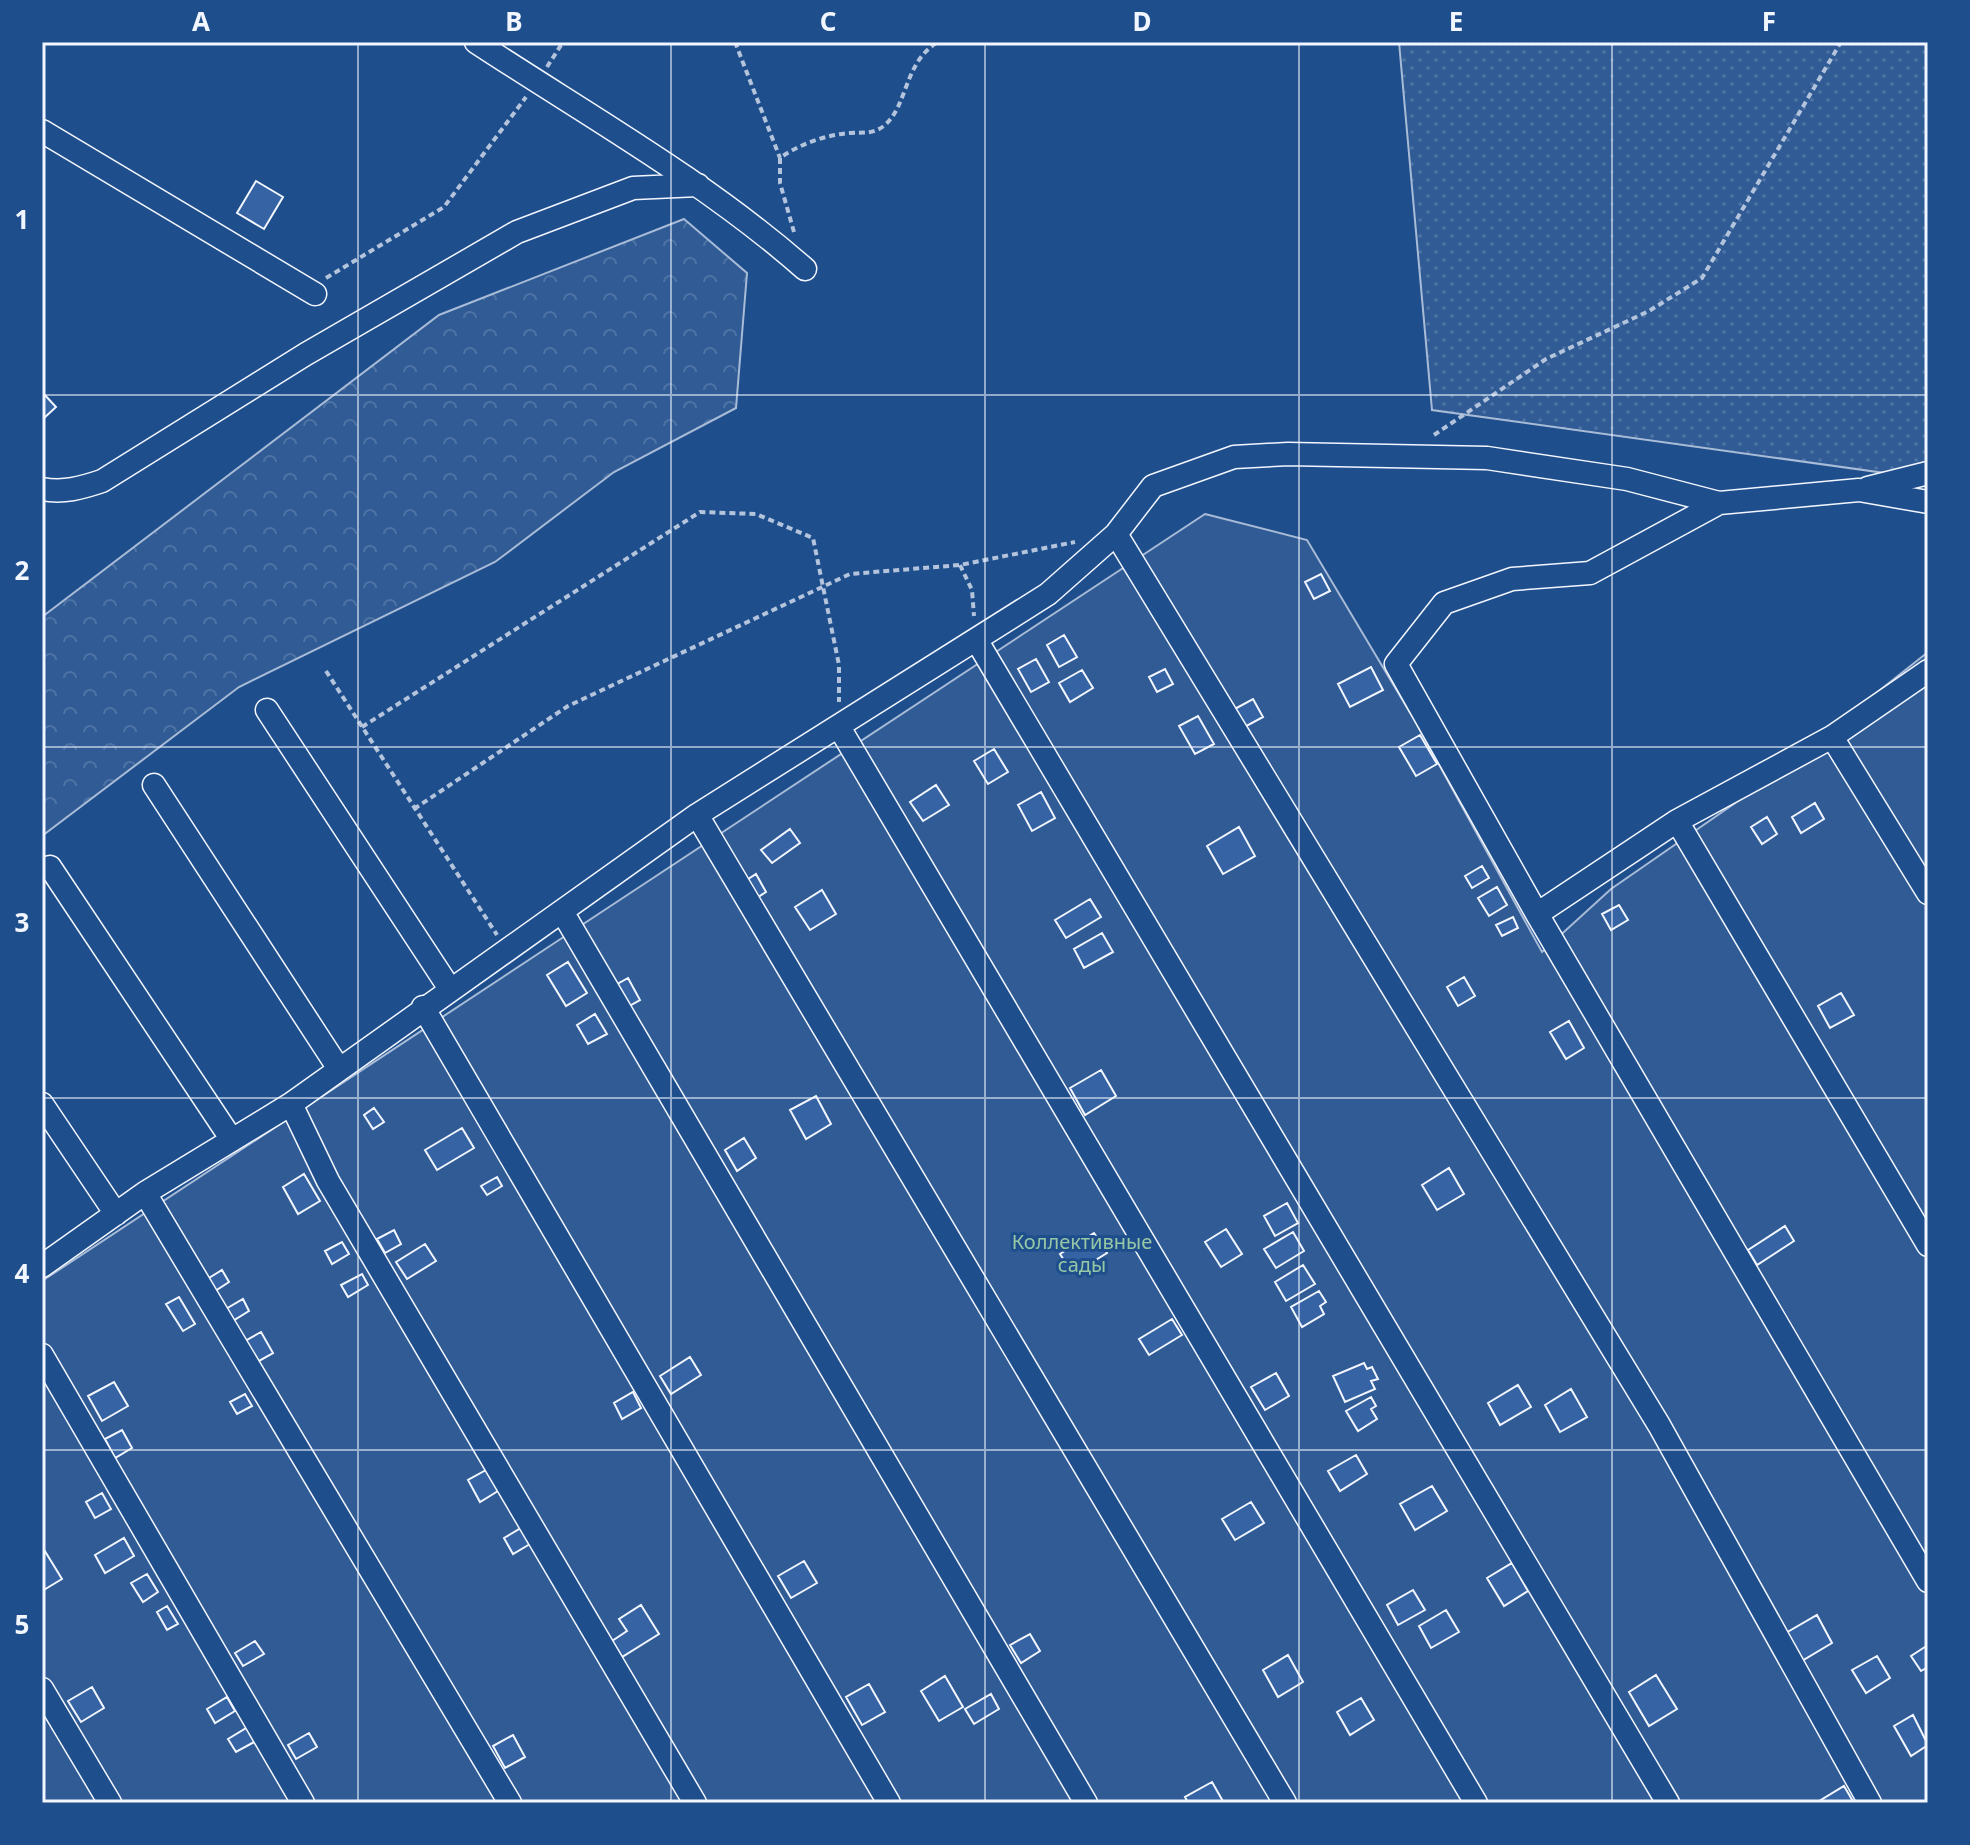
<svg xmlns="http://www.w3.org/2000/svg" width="1970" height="1845" viewBox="0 0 1970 1845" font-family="'Noto Sans',sans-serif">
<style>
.grass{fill:url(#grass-dots);stroke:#a8bbd7;stroke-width:2}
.forest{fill:url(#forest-crowns);stroke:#a8bbd7;stroke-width:2}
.built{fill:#305b95;stroke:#a8bbd7;stroke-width:2}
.building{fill:#3563a3;stroke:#f2f6ff;stroke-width:2}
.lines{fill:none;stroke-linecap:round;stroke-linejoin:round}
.minor-casing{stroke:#f2f6ff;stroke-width:25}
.path{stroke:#b3c4dc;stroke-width:4;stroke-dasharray:6 4;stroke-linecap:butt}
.minor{stroke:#1f4e8c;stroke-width:22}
.grid{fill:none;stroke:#f2f6ff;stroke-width:2;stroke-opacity:0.55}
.labels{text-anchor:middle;stroke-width:6;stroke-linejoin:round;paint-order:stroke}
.park-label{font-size:20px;fill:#97c8a6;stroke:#1f4e8c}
.neatline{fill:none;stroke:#f2f6ff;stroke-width:3}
.grid-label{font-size:26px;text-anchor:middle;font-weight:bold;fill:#f2f6ff}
</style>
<defs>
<pattern id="grass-dots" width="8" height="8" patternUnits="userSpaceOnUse" patternTransform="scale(2)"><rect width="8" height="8" fill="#305b95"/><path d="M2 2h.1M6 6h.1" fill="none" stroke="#4e73a5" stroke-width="1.8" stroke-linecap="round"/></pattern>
<pattern id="forest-crowns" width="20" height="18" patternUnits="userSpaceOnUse" patternTransform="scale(2)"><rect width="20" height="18" fill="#305b95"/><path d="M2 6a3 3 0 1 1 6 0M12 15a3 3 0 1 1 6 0" fill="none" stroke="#4e73a5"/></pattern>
</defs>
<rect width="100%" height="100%" fill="#1f4e8c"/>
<path class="grass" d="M1399,42H1928V479L1432,410Z"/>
<path class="forest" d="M684,219L747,273L736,408L614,472L495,562L239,687L42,836V617L439,315Z"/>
<path class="built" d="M1205,514L1307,540L1415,721L1542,952L1611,889L1754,790L1928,652V1803H42V1281Z"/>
<path class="building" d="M256,181L283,197L264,229L237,213Z
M42,392L56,407L42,420Z
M1321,574L1330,591L1314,599L1305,582Z
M1064,635L1077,657L1059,667L1047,645Z
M1036,659L1049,682L1031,692L1018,669Z
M1371,667L1383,690L1350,707L1338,684Z
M1165,669L1173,684L1157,692L1149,677Z
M1082,670L1093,688L1070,702L1059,683Z
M1253,699L1263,717L1241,729L1231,711Z
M1198,716L1214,744L1195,754L1179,726Z
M1420,735L1437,764L1416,776L1399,747Z
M994,749L1008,772L988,784L974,761Z
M936,785L949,805L923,821L910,802Z
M1041,792L1055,818L1032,831L1018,805Z
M1815,803L1824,819L1801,833L1792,817Z
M1767,817L1777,834L1762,844L1751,827Z
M1239,827L1255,856L1223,874L1207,846Z
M790,829L800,843L772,863L761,850Z
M1482,866L1489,878L1472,888L1465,876Z
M756,874L766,892L752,901L742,883Z
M1497,887L1507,905L1489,916L1478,898Z
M822,890L836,914L810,930L795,907Z
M1090,899L1101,917L1066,938L1055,920Z
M1619,905L1628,920L1611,930L1602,914Z
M1513,917L1518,928L1502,936L1496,925Z
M1102,933L1113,952L1084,968L1074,949Z
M568,962L587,993L566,1006L547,975Z
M1464,977L1475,996L1458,1006L1447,987Z
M628,978L640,1000L624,1009L612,987Z
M1841,993L1854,1015L1830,1028L1818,1006Z
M595,1014L607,1034L588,1044L577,1025Z
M1569,1021L1584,1048L1566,1059L1550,1032Z
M1101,1070L1116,1096L1085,1115L1070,1088Z
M816,1096L831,1124L806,1139L790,1110Z
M374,1108L384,1122L373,1129L364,1115Z
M462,1128L474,1148L437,1170L425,1150Z
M744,1138L756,1158L737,1171L725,1150Z
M1449,1168L1464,1194L1437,1210L1422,1185Z
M304,1174L320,1201L298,1214L283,1187Z
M497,1177L502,1186L487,1195L481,1186Z
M1287,1203L1298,1223L1275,1236L1264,1216Z
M1785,1226L1794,1241L1757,1265L1748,1250Z
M1226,1229L1242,1254L1221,1267L1205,1242Z
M394,1230L401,1244L385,1253L377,1239Z
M1293,1232L1304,1251L1276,1268L1264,1249Z
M1094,1233L1107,1253L1073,1274L1060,1254Z
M342,1242L349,1254L332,1264L325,1251Z
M425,1244L436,1261L407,1279L396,1262Z
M1303,1265L1315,1284L1286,1301L1275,1282Z
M222,1270L229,1282L212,1293L204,1281Z
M362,1274L368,1285L348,1297L341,1285Z
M1319,1291L1326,1302L1320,1306L1324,1314L1302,1327L1291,1307Z
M179,1297L195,1324L183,1331L166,1304Z
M243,1299L249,1311L231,1322L224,1310Z
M1172,1319L1182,1335L1149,1355L1139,1339Z
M261,1332L273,1353L250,1366L238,1345Z
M690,1357L701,1375L671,1394L660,1376Z
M1364,1363L1367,1369L1372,1367L1378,1379L1371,1381L1375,1389L1345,1402L1333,1376Z
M1276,1373L1289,1396L1265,1410L1251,1387Z
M114,1382L128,1406L102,1421L88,1396Z
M1518,1385L1531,1407L1500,1425L1488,1403Z
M1571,1389L1587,1417L1560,1432L1545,1405Z
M633,1392L641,1408L622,1419L614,1403Z
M245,1394L252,1406L237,1414L230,1402Z
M1371,1397L1376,1406L1371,1409L1377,1419L1358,1431L1346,1411Z
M122,1430L132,1448L115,1458L105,1439Z
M1356,1455L1367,1474L1340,1491L1328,1471Z
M486,1470L498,1491L480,1502L468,1480Z
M1432,1486L1447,1511L1415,1530L1400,1504Z
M102,1493L111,1509L95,1518L86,1502Z
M1251,1502L1264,1523L1235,1540L1222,1519Z
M521,1528L530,1544L513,1554L504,1538Z
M124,1538L134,1556L105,1573L95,1555Z
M43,1548L62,1579L42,1591V1549Z
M804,1561L817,1583L791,1598L778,1576Z
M1512,1563L1528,1591L1504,1606L1487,1578Z
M147,1574L158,1592L143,1602L131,1583Z
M1413,1590L1425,1610L1398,1625L1387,1605Z
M641,1605L659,1634L622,1657L612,1641L627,1631L619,1619Z
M167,1606L178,1624L167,1630L157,1612Z
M1446,1610L1459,1632L1431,1648L1419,1626Z
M1817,1615L1832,1643L1800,1662L1784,1634Z
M1030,1634L1040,1651L1021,1663L1010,1645Z
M255,1641L264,1654L243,1666L235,1653Z
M1928,1645V1667L1921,1671L1911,1656Z
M1288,1655L1303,1682L1278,1697L1263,1670Z
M1877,1656L1890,1678L1866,1693L1852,1670Z
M1656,1675L1677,1709L1649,1726L1629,1692Z
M945,1676L963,1707L939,1721L921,1691Z
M869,1684L885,1712L862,1725L846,1697Z
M92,1687L104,1708L81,1722L68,1701Z
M991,1694L999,1709L974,1724L965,1709Z
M227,1697L235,1711L215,1723L207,1709Z
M1361,1698L1374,1720L1350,1735L1337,1712Z
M1913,1715L1928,1745L1911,1756L1894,1726Z
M248,1727L256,1741L236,1752L228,1739Z
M309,1733L317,1747L296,1759L288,1745Z
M513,1735L525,1757L505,1768L493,1746Z
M1212,1782L1224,1803H1188L1185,1797Z
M1844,1786L1854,1803H1816Z"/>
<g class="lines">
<defs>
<path id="minor" d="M476,42C587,115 705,181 805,269
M42,131L315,294
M1868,488L1928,473
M42,489C64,493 81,488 102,481L306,354L517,232L633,188L698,185
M1719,503L1590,573L1512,579L1444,603L1396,664L1537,914L1928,1581
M1116,534L1659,1425L1870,1803
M977,641L1668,1803
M267,710L450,989
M839,727L1476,1803
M1832,737L1928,893
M154,785L339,1069
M697,815L1285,1803
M1677,821L1928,1245
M50,867L232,1140
M563,913L1086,1803
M1537,914L1677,821L1832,737L1928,671
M423,1007L889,1803
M42,1104L116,1214
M291,1104L328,1181L695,1803
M145,1193L510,1803
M42,1266L145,1193L291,1104L697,815L1048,594L1116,534L1153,486L1234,457L1288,454L1487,458L1627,479L1719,503L1859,490L1928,502
M42,1355L303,1803
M42,1689L110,1803"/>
</defs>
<use href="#minor" class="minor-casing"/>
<path class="path" d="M735,42L780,158
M547,67L563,42
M794,232L780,183V158C800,144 825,135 850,133C863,132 873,135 885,125C908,105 904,62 938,42
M326,278L444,207L526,97
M1434,435L1546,359L1649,311L1702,278L1841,42
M960,565L972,590L974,616
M326,671L497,935
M362,727L700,512L756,514L813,538L839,665V702
M414,809L568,706L850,574L960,565L1075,542"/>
<use href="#minor" class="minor"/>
</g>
<path class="grid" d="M358,42V1803M671,42V1803M985,42V1803M1299,42V1803M1612,42V1803M42,395H1928M42,747H1928M42,1098H1928M42,1450H1928"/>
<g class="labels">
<g class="park-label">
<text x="1082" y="1249">Коллективные<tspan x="1082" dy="23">сады</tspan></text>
</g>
</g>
<rect width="1970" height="1845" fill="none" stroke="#1f4e8c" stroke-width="88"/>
<rect x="44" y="44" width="1882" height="1757" class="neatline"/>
<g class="grid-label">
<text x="201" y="31">A</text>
<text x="514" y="31">B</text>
<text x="828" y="31">C</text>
<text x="1142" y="31">D</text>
<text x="1456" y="31">E</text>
<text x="1769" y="31">F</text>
<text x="22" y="229">1</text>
<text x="22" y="580">2</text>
<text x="22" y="932">3</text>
<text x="22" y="1283">4</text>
<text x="22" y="1634">5</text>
</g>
</svg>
